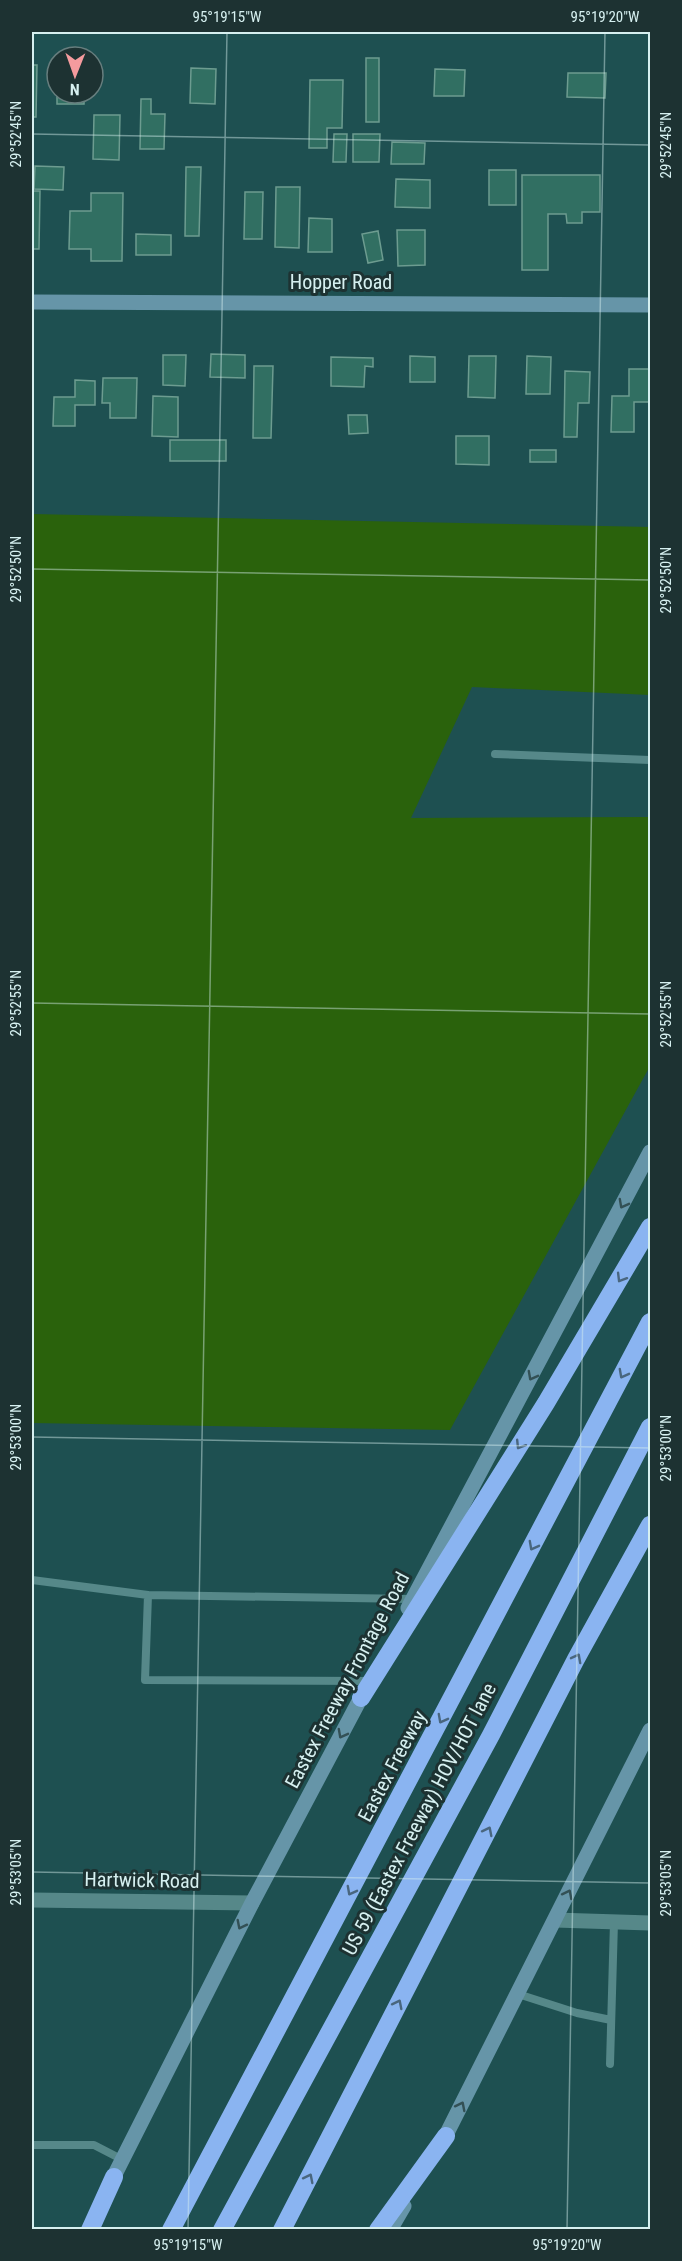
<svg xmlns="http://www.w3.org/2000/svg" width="682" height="2261" viewBox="0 0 682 2261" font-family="'Roboto Condensed',sans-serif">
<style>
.green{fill:#2a620c}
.building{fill:#316f62;stroke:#6d9c90;stroke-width:1.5}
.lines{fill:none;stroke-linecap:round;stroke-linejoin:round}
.service{stroke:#568889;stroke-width:8}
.minor{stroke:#568889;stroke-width:15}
.tertiary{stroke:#568889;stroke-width:15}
.secondary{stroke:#6695a8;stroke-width:15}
.motorway{stroke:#8ab4f1;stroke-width:18}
.oneway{stroke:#335055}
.oneway2{stroke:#49667e}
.ticks{fill:none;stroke:#d6f0f0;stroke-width:1.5;stroke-opacity:0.45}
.labels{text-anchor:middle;stroke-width:6;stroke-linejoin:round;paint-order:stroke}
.street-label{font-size:20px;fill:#d6f0f0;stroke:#1d3232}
.neatline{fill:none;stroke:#d6f0f0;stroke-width:2}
.ticks-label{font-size:15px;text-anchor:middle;fill:#d6f0f0}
</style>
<rect width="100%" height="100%" fill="#1e5051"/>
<path class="green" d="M32,514L650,527V695L472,687L411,818L650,817V1066L450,1430L32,1423Z"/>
<path class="building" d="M366,58H379V122H366Z
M32,65H37L36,117H32Z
M191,68L216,69L215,104L190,103Z
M435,69L465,70L464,96H434Z
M568,73H606L605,98L567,97Z
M57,76V93H84V104H57Z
M310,80H343L342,128H327V148H309Z
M141,99H151V114H165L164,149H140Z
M94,115H120L119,160L93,159Z
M334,134H347L346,162H333Z
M353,134H380L379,162H353Z
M392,142L425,143L424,164H391Z
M35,166L64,167L63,190L34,189Z
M186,167H201L199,236H185Z
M489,170H516V205H489Z
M522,175H600V212H582V223H567L566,214H548V270H522Z
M396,179L430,180V208L395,207Z
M276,187H300L299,248L275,247Z
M32,191H40L39,249H32Z
M245,192H263L262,239H244Z
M91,193H123L122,261H91V249H69L70,211H91Z
M309,218L332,219V252H308Z
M397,230H425V265L398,266Z
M378,231L383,260L368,263L362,234Z
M136,234L171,235V255H136Z
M211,354L245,355V378L210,377Z
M163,355H186L185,386L163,385Z
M410,356L435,357V382H410Z
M469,356H496L495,398L468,397Z
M527,356L551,357L550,394H526Z
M331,357L373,358V367L365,366L364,387L331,386Z
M254,366H273L271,438H253Z
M629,369H650V402H634V432H611L612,396H629Z
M565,371L590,372L589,403H578L577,437H564Z
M103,378H137L136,418H110V403H102Z
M75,380L95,381V405H75V426H53L54,397H75Z
M153,396L178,397V437L152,436Z
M348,415H367L368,433L349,434Z
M456,436H489V465L456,464Z
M170,440H226V461H170Z
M530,450H556V462H530Z"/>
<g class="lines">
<path class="service" d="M495,754L650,760
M32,1580L148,1595
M370,1681L145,1680L148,1595L413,1599
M518,1994L577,2013L611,2020
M610,2064L614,1922
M32,2145H94L123,2160"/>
<path class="minor" d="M555,1920L650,1923"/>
<path class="tertiary" d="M32,1900L252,1903"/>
<path class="secondary" d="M32,302L650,305
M408,1608L650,1152
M441,2145L650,1730
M109,2186L252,1903L366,1688
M390,2230L404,2206"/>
<path class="motorway" d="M361,1698L546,1403L650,1227
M90,2230L114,2177
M171,2230L650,1322
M222,2230L491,1735L650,1427
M282,2230L576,1659L650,1525
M378,2230L446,2136"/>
</g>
<defs><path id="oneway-chevron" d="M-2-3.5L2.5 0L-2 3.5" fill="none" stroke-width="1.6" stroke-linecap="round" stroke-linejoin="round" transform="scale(1.5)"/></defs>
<g class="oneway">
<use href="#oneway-chevron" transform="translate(623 1204) rotate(118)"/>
<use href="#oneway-chevron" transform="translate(532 1376) rotate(118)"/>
<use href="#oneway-chevron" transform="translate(342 1734) rotate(118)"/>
<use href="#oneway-chevron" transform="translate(568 1894) rotate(-63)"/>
<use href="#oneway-chevron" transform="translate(241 1925) rotate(117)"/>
<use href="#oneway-chevron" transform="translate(461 2106) rotate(-63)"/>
</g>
<g class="oneway2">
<use href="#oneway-chevron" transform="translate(621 1278) rotate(121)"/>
<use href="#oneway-chevron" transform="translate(623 1374) rotate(118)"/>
<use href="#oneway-chevron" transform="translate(520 1445) rotate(122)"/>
<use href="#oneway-chevron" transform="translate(533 1546) rotate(118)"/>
<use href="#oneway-chevron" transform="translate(577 1658) rotate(-62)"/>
<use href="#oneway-chevron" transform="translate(442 1719) rotate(118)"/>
<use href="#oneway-chevron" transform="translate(488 1831) rotate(-63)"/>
<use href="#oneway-chevron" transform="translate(351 1891) rotate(118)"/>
<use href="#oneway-chevron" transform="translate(398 2004) rotate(-63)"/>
<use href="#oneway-chevron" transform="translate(309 2178) rotate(-63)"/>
</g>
<path class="ticks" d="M32,134L650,145M32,569L650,580M32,1003L650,1014M32,1437L650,1448M32,1872L650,1883M188,2230L227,32M567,2230L605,32"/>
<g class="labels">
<g class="street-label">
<text x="341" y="289">Hopper Road</text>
<text transform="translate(347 1680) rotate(-62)" y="7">Eastex Freeway Frontage Road</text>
<text transform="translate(392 1766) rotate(-62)" y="7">Eastex Freeway</text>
<text transform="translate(419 1819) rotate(-62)" y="7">US 59 (Eastex Freeway) HOV/HOT lane</text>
<text transform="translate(142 1880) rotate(1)" y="7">Hartwick Road</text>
</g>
</g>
<rect width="682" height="2261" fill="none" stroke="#1d3232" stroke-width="66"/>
<g transform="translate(75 75) rotate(181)"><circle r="28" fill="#1d3232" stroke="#677e7e" stroke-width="1.5"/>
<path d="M0-4.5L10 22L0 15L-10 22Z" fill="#f59b9e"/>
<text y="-9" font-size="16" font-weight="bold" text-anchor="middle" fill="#d6f0f0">N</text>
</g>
<rect x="33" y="33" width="616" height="2195" class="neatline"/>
<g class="ticks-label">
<text x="227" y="22">95°19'15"W</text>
<text x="605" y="22">95°19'20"W</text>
<text transform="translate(16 134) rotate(-90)" y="5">29°52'45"N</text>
<text transform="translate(666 145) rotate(-90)" y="5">29°52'45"N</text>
<text transform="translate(16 569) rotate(-90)" y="5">29°52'50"N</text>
<text transform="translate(666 580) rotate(-90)" y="5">29°52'50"N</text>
<text transform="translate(16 1003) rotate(-90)" y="5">29°52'55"N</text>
<text transform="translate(666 1014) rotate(-90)" y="5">29°52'55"N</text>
<text transform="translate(16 1437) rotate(-90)" y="5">29°53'00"N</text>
<text transform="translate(666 1448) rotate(-90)" y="5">29°53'00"N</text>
<text transform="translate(16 1872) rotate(-90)" y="5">29°53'05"N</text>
<text transform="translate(666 1883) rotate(-90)" y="5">29°53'05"N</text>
<text x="188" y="2250">95°19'15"W</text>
<text x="567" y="2250">95°19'20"W</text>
</g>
</svg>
